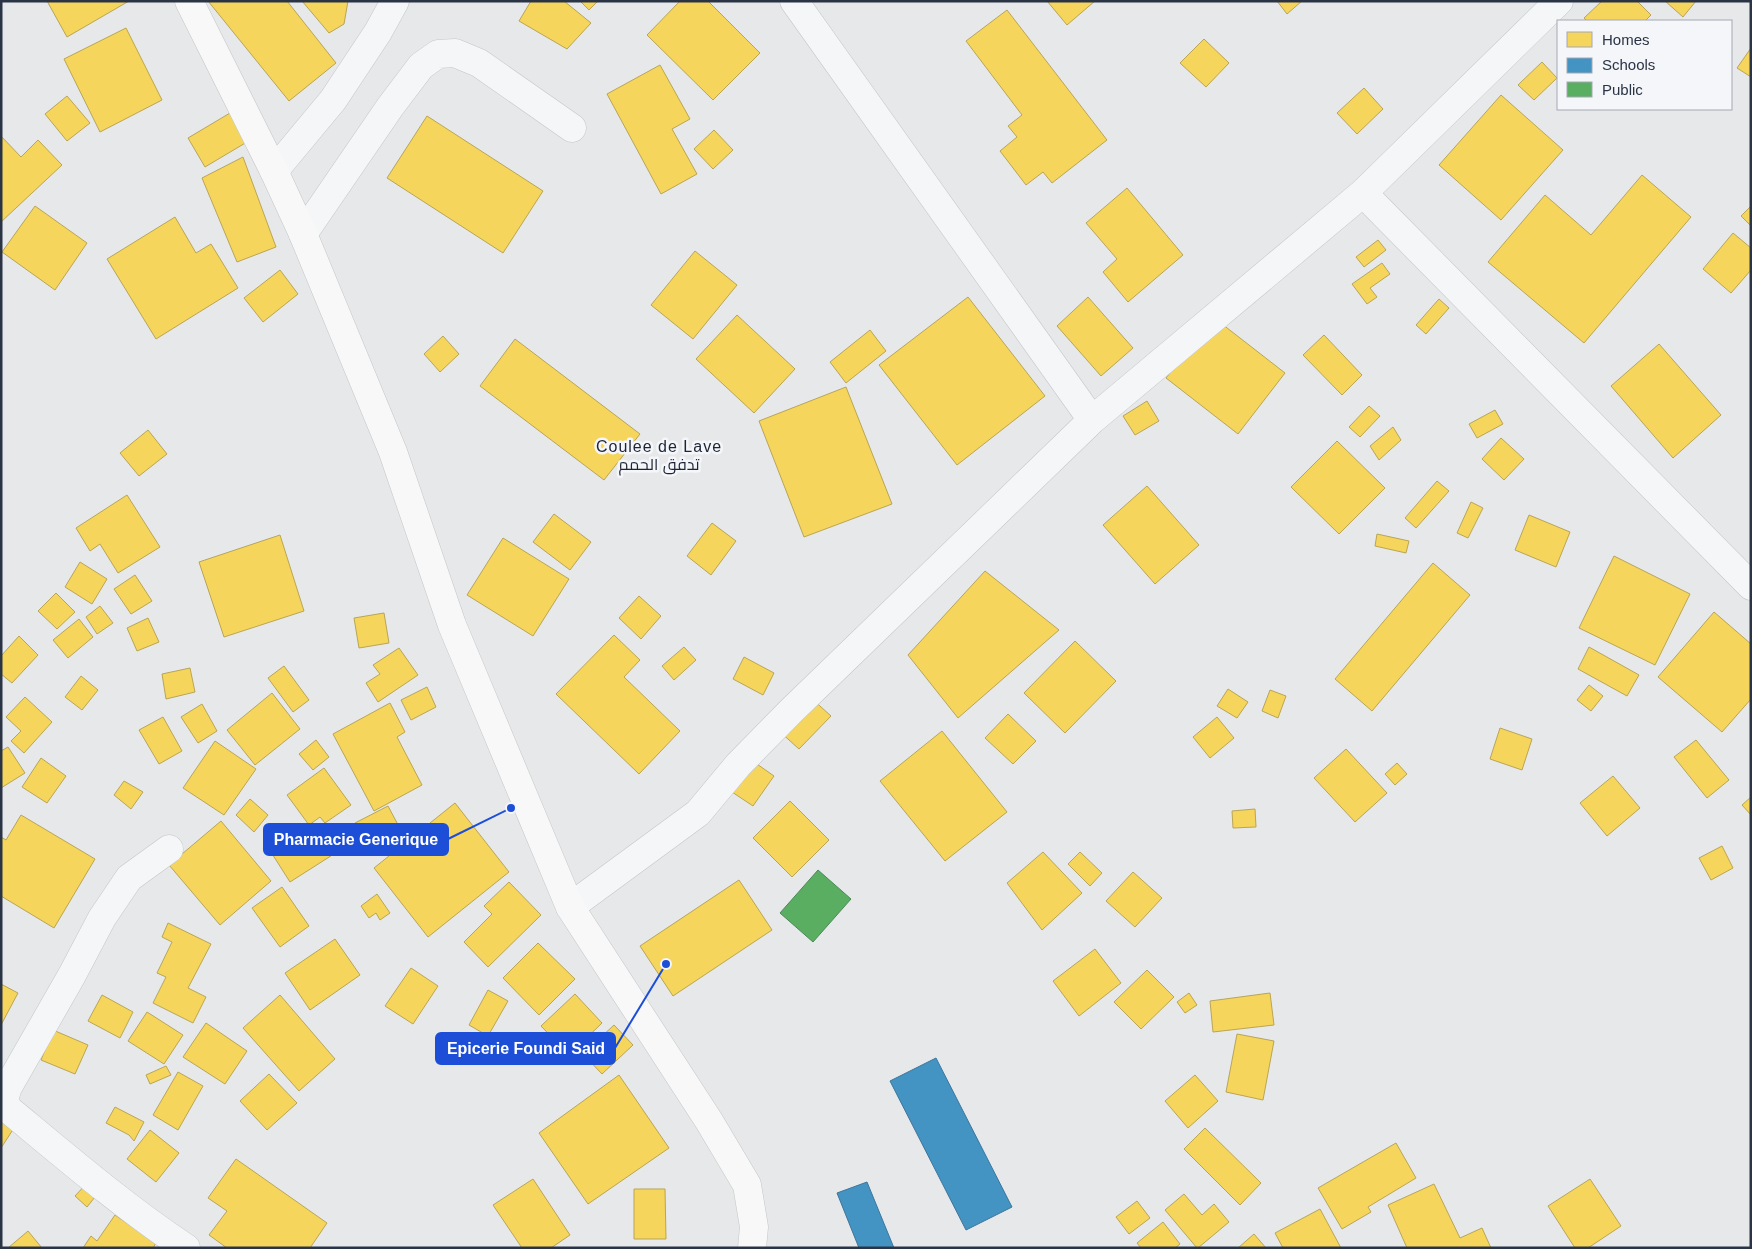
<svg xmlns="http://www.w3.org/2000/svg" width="1752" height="1249" viewBox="0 0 1752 1249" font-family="Helvetica,Cairo,sans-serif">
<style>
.homes{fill:#f6d55c;stroke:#b9a555}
.schools{fill:#4393c3;stroke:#3c769d}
.public{fill:#5aae61;stroke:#4c8959}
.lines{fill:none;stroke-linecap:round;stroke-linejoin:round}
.street-casing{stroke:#c4c6c8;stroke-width:29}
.secondary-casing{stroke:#c4c6c8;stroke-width:29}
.street{stroke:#f5f6f7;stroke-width:28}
.secondary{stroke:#f8f8f8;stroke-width:28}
.labels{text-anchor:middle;stroke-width:5;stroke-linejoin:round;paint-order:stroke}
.neighbourhood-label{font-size:16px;letter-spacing:1px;fill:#1d2536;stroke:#f4f6f9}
.leader{fill:none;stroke:#1d4ed8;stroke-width:2}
.callout-dot{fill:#1d4ed8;stroke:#f4f6f9;stroke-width:2}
.callout{fill:#1d4ed8;stroke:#1d4ed8;stroke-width:2}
.callout-label{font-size:16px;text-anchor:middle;font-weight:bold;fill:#fff}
</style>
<rect width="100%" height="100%" fill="#e6e8ea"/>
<path class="homes" d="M47,1H129L67,37Z
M208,1H287L336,63L289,101Z
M302,1H348L344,24L329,33Z
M531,1H564L591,23L567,49L519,21Z
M580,1H598L589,10Z
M680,1H708L760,53L713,100L647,35Z
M1047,1H1095L1067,25Z
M1277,1H1302L1287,14Z
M1602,1H1637L1651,15L1645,21H1587L1584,18Z
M1665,1H1696L1683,17Z
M1007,10L1107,140L1052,183L1043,172L1026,185L1000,151L1017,137L1008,126L1022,115L966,41Z
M126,28L162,100L100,132L64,59Z
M1204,39L1229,63L1206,87L1180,63Z
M1751,48V77L1737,68Z
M1542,62L1557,78L1534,100L1518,85Z
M660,65L690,119L672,129L697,174L661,194L607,94Z
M1364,88L1383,109L1357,134L1337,113Z
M1501,95L1563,150L1501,220L1439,165Z
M67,96L90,123L67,141L45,114Z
M230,113L247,142L205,167L188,138Z
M427,116L543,191L503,253L387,178Z
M714,130L733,150L713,169L694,149Z
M1,136L21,157L38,140L62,165L1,222Z
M243,157L276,247L237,262L202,178Z
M1642,175L1691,217L1584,343L1488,262L1545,195L1591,235Z
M1127,188L1183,255L1128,302L1103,272L1117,259L1086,223Z
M35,206L87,243L55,290L2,252Z
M1751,206V226L1741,216Z
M175,217L196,253L211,244L238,288L156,339L107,259Z
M1733,233L1751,248V270L1731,293L1703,269Z
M1378,240L1386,250L1364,267L1356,257Z
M695,251L737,285L693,339L651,305Z
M1382,263L1390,274L1370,288L1377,297L1367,304L1352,284Z
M280,270L298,294L263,322L244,298Z
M968,297L1045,396L957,465L879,365Z
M1088,297L1133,348L1101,376L1057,326Z
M1439,299L1449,308L1426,334L1416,325Z
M737,315L795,369L754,413L696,359Z
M1213,317L1285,373L1238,434L1166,378Z
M870,330L886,351L846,383L830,362Z
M1324,335L1362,375L1342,395L1303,355Z
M443,336L459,354L440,372L424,354Z
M515,339L640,434L604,480L480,386Z
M1659,344L1721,415L1673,458L1611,386Z
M846,387L892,504L804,537L759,421Z
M1147,401L1159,421L1135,435L1123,416Z
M1369,406L1380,416L1360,437L1349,427Z
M1495,410L1503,424L1477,438L1469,424Z
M1393,427L1401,440L1379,460L1370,446Z
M148,430L167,454L139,476L120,453Z
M1501,438L1524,459L1504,480L1482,459Z
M1337,441L1385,488L1339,534L1291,487Z
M1437,481L1449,491L1416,528L1405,518Z
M1147,486L1199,545L1155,584L1103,525Z
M127,495L160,547L118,573L100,544L90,551L76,528Z
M1471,502L1483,508L1468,538L1457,533Z
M554,514L591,542L570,570L533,542Z
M1529,515L1570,532L1556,567L1515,550Z
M712,523L736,541L711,575L687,556Z
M1377,534L1409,541L1406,553L1375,546Z
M280,535L304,611L224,637L199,562Z
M503,538L569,579L533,636L467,595Z
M1614,556L1690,594L1655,665L1579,628Z
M80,562L107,579L92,604L65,587Z
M1433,563L1470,595L1372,711L1335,679Z
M985,571L1059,630L958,718L908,655Z
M135,575L152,601L131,614L114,589Z
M56,593L75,612L57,629L38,611Z
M639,596L661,616L641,639L619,618Z
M100,606L113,623L97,634L86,617Z
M1714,612L1751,644V699L1722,732L1658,677Z
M384,613L389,643L359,648L354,618Z
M148,618L159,642L137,651L127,628Z
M79,619L93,637L68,658L53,640Z
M614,635L640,660L624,677L680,731L639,774L556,694Z
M19,636L38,655L12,683L1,674V656Z
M1075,641L1116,681L1065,733L1024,693Z
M684,647L696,660L674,680L662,666Z
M1589,647L1639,675L1627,696L1578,669Z
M399,648L418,675L378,702L366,683L380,674L373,665Z
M744,657L774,673L763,695L733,679Z
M284,666L309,700L293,712L268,678Z
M190,668L195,692L166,699L162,674Z
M81,676L98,690L82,710L65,697Z
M1589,685L1603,696L1591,711L1577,700Z
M427,687L436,707L411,720L401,700Z
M1228,689L1248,702L1237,718L1217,706Z
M1270,690L1286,696L1278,718L1262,711Z
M272,693L300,729L255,765L227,730Z
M25,697L52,722L24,753L11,741L21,731L6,717Z
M810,697L831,716L799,749L778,730Z
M390,703L405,732L397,737L422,785L374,811L333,734Z
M202,704L217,731L198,743L181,717Z
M1008,714L1036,741L1013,764L985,738Z
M163,717L182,751L159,764L139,730Z
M1217,717L1234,738L1210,758L1193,737Z
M1500,728L1532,739L1522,770L1490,759Z
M942,731L1007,812L945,861L880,781Z
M316,740L329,757L313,770L299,754Z
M1696,740L1729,780L1707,798L1674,757Z
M215,741L256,769L224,815L183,788Z
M8,747L25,773L1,788V751Z
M1346,749L1387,793L1355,822L1314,778Z
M747,757L774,776L753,806L726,788Z
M41,758L66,776L47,803L22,787Z
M1397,763L1407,774L1395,785L1385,774Z
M324,768L351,805L325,823L320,817L309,825L287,795Z
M1613,776L1640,808L1607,836L1580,803Z
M124,781L143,792L131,809L114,795Z
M1751,797V815L1742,805Z
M250,799L268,815L254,832L236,815Z
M790,801L829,840L792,877L753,838Z
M455,803L509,872L428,937L374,868Z
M388,806L404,836L370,853L355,823Z
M1255,809L1256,827L1233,828L1232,811Z
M21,815L95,859L54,928L1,896V837L6,840Z
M221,821L271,881L220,925L169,865Z
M305,826L309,832L320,826L337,852L290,882L269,849Z
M1722,846L1733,868L1711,880L1699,858Z
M1043,852L1082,893L1042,930L1007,883Z
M1080,852L1102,873L1090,886L1068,864Z
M1133,872L1162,898L1135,927L1106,901Z
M739,880L772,930L673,996L640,946Z
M509,882L541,915L488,967L464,942L492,914L484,906Z
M282,887L309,926L280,947L252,908Z
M377,894L390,913L380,920L376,913L369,918L361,906Z
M168,923L211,944L188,988L206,997L193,1023L153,1003L166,977L157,973L172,942L162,937Z
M335,939L360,975L310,1010L285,973Z
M538,943L575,979L539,1015L503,978Z
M1095,949L1121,983L1079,1016L1053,981Z
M411,968L438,986L413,1024L385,1006Z
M1147,970L1174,997L1141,1029L1114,1002Z
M1,984L18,993L1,1025Z
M488,990L508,1001L488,1036L469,1025Z
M1189,993L1197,1005L1185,1013L1177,1002Z
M1270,993L1274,1025L1213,1032L1210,1001Z
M575,994L602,1023L569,1055L541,1026Z
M102,995L133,1012L120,1038L88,1021Z
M280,995L335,1059L299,1091L243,1028Z
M147,1012L183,1035L164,1064L128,1041Z
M206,1023L247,1051L225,1084L183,1057Z
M614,1025L633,1045L602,1074L583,1054Z
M53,1030L88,1045L75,1074L41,1060Z
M1237,1034L1274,1041L1263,1100L1226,1092Z
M166,1066L171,1075L150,1084L146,1075Z
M178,1072L203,1086L178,1130L153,1115Z
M269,1074L297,1103L267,1130L240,1101Z
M619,1075L669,1148L588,1204L539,1133Z
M1195,1075L1218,1101L1188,1128L1165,1101Z
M115,1107L144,1122L134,1141L129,1135L106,1123Z
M1,1120L14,1128L1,1148Z
M1205,1128L1261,1183L1240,1205L1184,1149Z
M150,1130L179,1153L156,1182L127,1159Z
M1396,1143L1416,1178L1368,1207L1371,1212L1342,1229L1318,1188Z
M236,1159L327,1223L310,1248H227L209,1235L227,1211L208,1198Z
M533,1179L570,1235L551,1248H522L493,1205Z
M1590,1179L1621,1226L1588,1248H1575L1548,1206Z
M88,1182L99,1192L87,1207L75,1196Z
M1434,1184L1460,1238L1482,1228L1491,1248H1407L1388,1205Z
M634,1189H665L666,1239H634Z
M1184,1194L1202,1215L1214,1204L1229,1222L1198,1248H1197L1165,1210Z
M1137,1201L1150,1218L1129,1234L1116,1217Z
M1320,1209L1341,1248H1283L1275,1233Z
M115,1215L156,1243L153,1248H83L91,1236L97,1241Z
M1163,1222L1180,1244L1175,1248H1141L1137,1243Z
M28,1231L42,1248H8Z
M1254,1234L1266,1248H1238Z"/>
<path class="schools" d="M936,1058L1012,1207L966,1230L890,1081Z
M867,1182L894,1248H859L837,1193Z"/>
<path class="public" d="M818,870L851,899L813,942L780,913Z"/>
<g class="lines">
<defs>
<path id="street" d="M794,1L1092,420
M274,171L333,100L378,32L395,1
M1363,193L1751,586
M303,234L390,107L421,66L438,54L455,53L479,63L572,128
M169,849L129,878L102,918L72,975L8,1087L4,1099L8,1109C66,1157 123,1206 186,1248
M570,907L698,813L738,765L791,711L1092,420L1363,193L1559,1"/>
<path id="secondary" d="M189,1L274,171L303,234L393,452L452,625L570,907L709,1121L747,1185L754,1227L752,1248"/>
</defs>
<use href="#street" class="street-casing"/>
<use href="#secondary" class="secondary-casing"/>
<use href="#street" class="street"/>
<use href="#secondary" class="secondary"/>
</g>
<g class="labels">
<g class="neighbourhood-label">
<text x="659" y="452">Coulee de Lave<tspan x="659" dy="18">تدفق الحمم</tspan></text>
</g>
</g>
<path class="leader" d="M511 808L448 839M666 964L615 1048"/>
<g class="callout-dot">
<circle cx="511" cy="808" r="5"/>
<circle cx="666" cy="964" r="5"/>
</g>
<g class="callout">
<rect x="264" y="824" width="184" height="31" rx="5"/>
<rect x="436" y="1033" width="179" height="31" rx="5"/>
</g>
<g class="callout-label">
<text x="356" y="845">Pharmacie Generique</text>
<text x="526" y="1054">Epicerie Foundi Said</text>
</g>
<rect width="1752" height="1249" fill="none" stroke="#2b3445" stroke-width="5"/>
<rect x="1557" y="20" width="175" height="90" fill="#f4f6f9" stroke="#a4a8b1"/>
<rect x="1567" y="32" width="25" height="15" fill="#f6d55c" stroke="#a4a8b1"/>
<text x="1602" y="45" font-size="15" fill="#2b3445">Homes</text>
<rect x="1567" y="58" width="25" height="15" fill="#4393c3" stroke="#a4a8b1"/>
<text x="1602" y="70" font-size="15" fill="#2b3445">Schools</text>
<rect x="1567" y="82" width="25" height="15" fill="#5aae61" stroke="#a4a8b1"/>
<text x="1602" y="95" font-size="15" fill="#2b3445">Public</text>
</svg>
